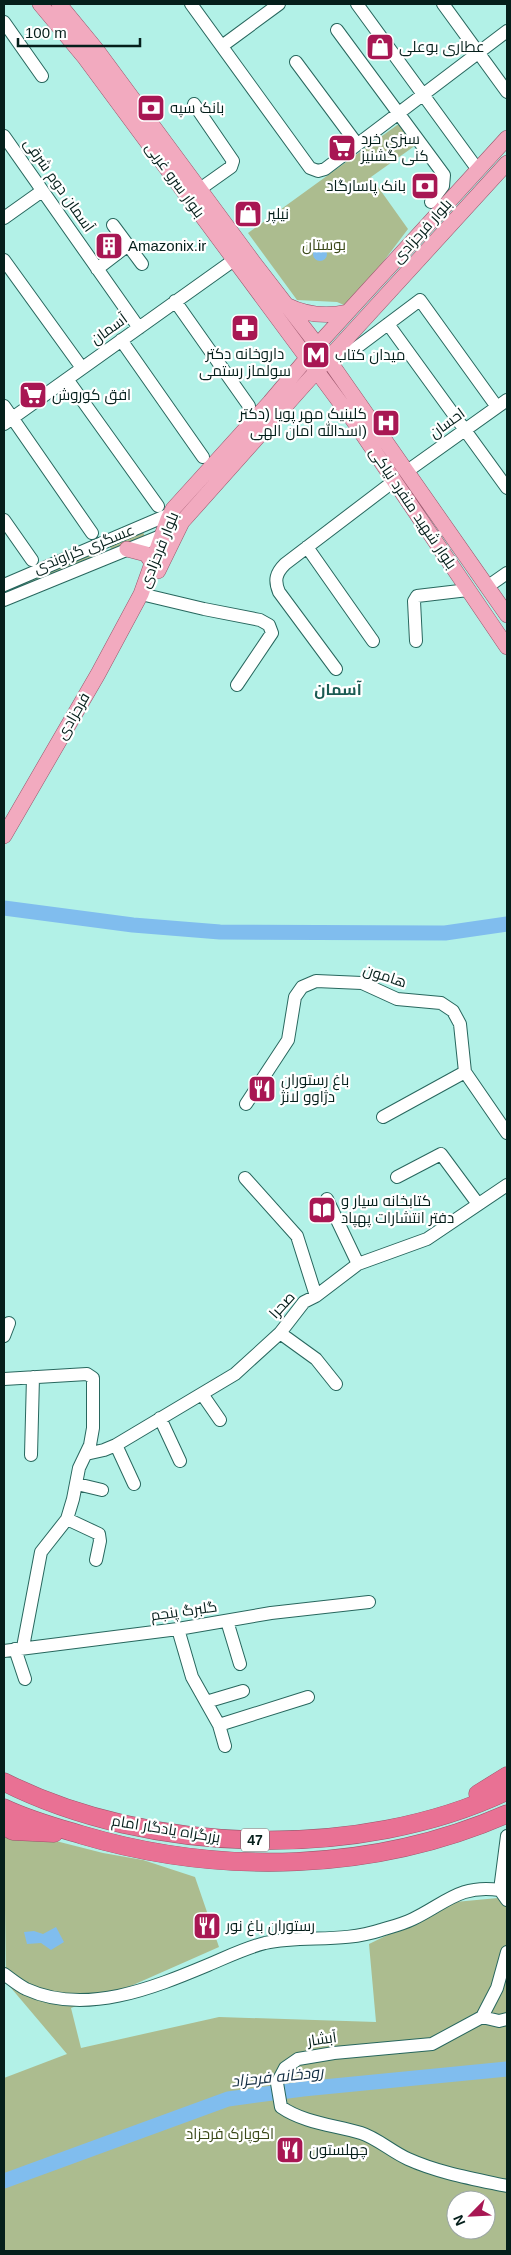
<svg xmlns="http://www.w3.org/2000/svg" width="511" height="2255" viewBox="0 0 511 2255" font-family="Helvetica,Cairo,sans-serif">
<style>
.green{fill:#acbc8f;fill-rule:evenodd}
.water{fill:#80bdee}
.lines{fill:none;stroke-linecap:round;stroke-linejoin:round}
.river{stroke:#80bdee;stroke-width:15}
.minor-casing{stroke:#28675e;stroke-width:14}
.major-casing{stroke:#99546a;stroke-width:16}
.highway-casing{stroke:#99546a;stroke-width:19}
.minor{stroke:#fff;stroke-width:12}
.major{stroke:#f2aabf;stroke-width:15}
.highway{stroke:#e97194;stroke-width:18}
.labels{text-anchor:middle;stroke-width:4.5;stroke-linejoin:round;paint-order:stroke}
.shield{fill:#fff;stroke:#50625f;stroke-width:1}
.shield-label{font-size:14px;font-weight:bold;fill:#051f1b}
.poi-label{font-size:15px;fill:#051f1b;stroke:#fff;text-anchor:start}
.street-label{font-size:15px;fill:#051f1b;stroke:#fff}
.park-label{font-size:15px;fill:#3b4918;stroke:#fff}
.neighbourhood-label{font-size:16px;font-weight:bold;fill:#1a5b53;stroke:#fff}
.water-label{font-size:16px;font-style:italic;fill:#122d42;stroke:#fff}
</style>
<rect width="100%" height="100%" fill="#b2f1e7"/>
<path class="green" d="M400,123L416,145L371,177L408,229L380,266L344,305L337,302L297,300L248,233Z
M143,532L145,537L111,550L110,546Z
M97,552L99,555L4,595V590Z
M507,1833V2251H4V2078L67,2054L6,1982L4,1838L24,1835L48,1839L103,1853L143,1860L195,1877L219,1947L133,1985L71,2008L81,2048L219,2017L376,2022L369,1944L455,1902L498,1898L501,1835ZM456,2200H486V2230H456Z"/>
<path class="water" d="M313 254a7 7 0 1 1 14 0a7 7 0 1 1-14 0Z
M56,1927L64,1942L51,1950L41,1943L27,1944L24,1932L34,1931L43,1934Z"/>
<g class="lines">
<path class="river" d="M4,908L133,925L220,932L445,933L507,924
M4,2181L228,2099L303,2089L507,2069"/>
<defs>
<path id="minor" d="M191,4L310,168L318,171L325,169L507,31
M357,4L478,170
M443,4L507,92
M4,22L42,76
M337,30L444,175L443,186L431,202
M222,46L279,4
M296,62L357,144
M194,104L233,161L231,167L200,189
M4,136L139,328
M4,218L42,191
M113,225L142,264
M4,260L82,368
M97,269L127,246
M175,301L249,406
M388,324L507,488
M121,340L203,457
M336,351H352L420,300L497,407
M67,379L158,506
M4,406L92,533
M4,424L234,260
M406,472L507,400
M4,520L32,560
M307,547L373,641
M4,585L170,514
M487,587L507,573
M141,594L204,609L260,620L269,625L272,633L237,685
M4,600L168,533
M416,641L414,601L417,596L468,590
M336,669L279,592C274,580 276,573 285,564L394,481
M246,1104L288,1040L295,997L302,987L316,981L362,983L397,999L441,1003L453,1011L460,1024L465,1072L507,1133
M383,1117L465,1072
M397,1177L441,1154L478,1204
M245,1178L297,1236L316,1296
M327,1199L358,1264
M280,1333L316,1359L336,1384
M4,1336L9,1323
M4,1379L87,1374L93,1378V1428L90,1445L79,1468L73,1499L67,1519L41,1552L23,1647
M202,1394L220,1420
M160,1418L180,1461
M116,1445L134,1484
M86,1454L104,1450L116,1445L235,1374L280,1333L304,1302L316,1296L358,1264L427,1239L507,1185
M31,1455L33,1377
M77,1484L102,1490
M67,1519L99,1534L100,1541L96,1560
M227,1621L240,1664
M178,1629L192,1677L219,1725L225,1746
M15,1649L25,1679
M4,1651L178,1629L271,1613L369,1602
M206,1702L243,1691
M219,1725L308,1697
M500,1890L507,1836
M507,1952L497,1988L482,2017L432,2044L334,2053L298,2059L285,2068L277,2083L281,2107C304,2123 334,2125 361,2133C377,2138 392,2152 408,2159C439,2173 474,2179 507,2186
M4,1974C11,1979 18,1985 26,1989C85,2016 153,1988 208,1965C227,1957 245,1948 265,1943C304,1935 342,1943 381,1930C391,1927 403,1924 413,1919C446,1903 460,1884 500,1890L507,1900
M482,2017L499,2021L507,2019"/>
<path id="major" d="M40,4L85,58L353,420L507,647
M59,4L96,49L254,263L328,359L507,615
M286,305C306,315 326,317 348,312
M127,549L146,554L151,561V567
M158,571L182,522L305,384L507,163
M4,836L98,674L141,594L168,519L173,509L270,402L325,337L507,138"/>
<path id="highway" d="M4,1782C149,1855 360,1861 507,1791
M478,1794L507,1776
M4,1808C29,1820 55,1827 82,1835C221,1876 374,1872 507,1814
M4,1826L13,1831L54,1833"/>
</defs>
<use href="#minor" class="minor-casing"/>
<use href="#major" class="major-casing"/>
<use href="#highway" class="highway-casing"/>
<use href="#minor" class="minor"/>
<use href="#major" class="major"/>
<use href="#highway" class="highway"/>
</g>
<defs>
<symbol id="shop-square" viewBox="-11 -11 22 22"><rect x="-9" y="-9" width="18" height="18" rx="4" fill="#a81753" stroke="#fff"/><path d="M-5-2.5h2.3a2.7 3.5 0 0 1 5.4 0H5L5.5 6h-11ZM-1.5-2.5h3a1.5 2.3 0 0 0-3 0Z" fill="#fff"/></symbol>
<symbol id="bank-square" viewBox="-11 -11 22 22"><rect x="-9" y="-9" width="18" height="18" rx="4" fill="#a81753" stroke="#fff"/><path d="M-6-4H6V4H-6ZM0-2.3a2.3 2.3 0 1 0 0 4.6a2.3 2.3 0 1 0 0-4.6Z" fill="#fff"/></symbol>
<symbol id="supermarket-square" viewBox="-11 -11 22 22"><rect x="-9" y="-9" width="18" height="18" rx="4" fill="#a81753" stroke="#fff"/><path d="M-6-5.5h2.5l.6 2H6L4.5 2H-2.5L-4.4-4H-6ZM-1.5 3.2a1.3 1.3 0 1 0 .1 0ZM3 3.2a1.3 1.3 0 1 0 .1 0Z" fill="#fff"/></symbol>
<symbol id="building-square" viewBox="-11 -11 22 22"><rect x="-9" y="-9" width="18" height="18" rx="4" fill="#a81753" stroke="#fff"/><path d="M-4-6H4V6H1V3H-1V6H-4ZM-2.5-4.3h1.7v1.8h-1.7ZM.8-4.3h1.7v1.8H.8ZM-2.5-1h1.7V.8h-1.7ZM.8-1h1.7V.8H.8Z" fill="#fff"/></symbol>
<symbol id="pharmacy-square" viewBox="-11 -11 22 22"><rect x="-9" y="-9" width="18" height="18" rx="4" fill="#a81753" stroke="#fff"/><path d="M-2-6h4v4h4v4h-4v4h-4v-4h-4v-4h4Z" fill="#fff"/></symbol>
<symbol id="metro-square" viewBox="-11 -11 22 22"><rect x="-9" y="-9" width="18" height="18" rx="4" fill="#a81753" stroke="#fff"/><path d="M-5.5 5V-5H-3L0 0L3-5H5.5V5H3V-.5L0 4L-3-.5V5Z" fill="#fff"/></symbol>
<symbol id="hospital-square" viewBox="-11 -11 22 22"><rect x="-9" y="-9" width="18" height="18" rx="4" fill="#a81753" stroke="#fff"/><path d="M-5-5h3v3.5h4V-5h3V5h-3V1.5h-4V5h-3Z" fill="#fff"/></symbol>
<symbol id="restaurant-square" viewBox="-11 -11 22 22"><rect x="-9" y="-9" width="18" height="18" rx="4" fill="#a81753" stroke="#fff"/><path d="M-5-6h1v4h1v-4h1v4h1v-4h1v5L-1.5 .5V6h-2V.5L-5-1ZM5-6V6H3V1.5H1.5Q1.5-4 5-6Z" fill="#fff"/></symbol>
<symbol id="library-square" viewBox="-11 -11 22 22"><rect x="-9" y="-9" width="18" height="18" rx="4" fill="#a81753" stroke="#fff"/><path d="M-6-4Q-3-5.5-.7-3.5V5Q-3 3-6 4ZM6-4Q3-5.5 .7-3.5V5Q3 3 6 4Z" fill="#fff"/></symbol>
</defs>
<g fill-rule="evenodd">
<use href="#shop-square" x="364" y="31" width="32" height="32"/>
<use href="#bank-square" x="135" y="92" width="32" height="32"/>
<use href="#supermarket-square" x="326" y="132" width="32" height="32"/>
<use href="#bank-square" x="409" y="170" width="32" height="32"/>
<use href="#shop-square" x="232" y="198" width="32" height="32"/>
<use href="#building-square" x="93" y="230" width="32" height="32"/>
<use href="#pharmacy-square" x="229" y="312" width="32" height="32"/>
<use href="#metro-square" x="300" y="339" width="32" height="32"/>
<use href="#supermarket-square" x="17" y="379" width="32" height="32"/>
<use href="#hospital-square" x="370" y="407" width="32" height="32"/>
<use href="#restaurant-square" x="246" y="1073" width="32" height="32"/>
<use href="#library-square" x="306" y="1194" width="32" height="32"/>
<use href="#restaurant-square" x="191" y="1910" width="32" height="32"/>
<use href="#restaurant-square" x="274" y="2134" width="32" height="32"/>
</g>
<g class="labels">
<rect class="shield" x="241" y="1828.5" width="28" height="23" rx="4"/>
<g class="shield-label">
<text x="255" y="1845">47</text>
</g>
<g class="poi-label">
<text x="399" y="52">عطاری بوعلی</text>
<text x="170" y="113">بانک سپه</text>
<text x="361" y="144">سبزی خرد<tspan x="361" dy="17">کنی گشنیز</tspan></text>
<text x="406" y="191" text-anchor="end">بانک پاسارگاد</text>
<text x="267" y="219">نیلپر</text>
<text x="128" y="251">Amazonix.ir</text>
<text x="245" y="359" text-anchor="middle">داروخانه دکتر<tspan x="245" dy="17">سولماز رستمی</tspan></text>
<text x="335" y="360">میدان کتاب</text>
<text x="52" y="400">افق کوروش</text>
<text x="367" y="419" text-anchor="end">کلینیک مهر پویا (دکتر<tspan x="367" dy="17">اسدالله امان الهی)</tspan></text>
<text x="281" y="1085">باغ رستوران<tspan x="281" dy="17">دژاوو لانژ</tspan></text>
<text x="341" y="1206">کتابخانه سیار و<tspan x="341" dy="17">دفتر انتشارات پهپاد</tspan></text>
<text x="226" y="1931">رستوران باغ نور</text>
<text x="309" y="2155">چهلستون</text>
</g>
<g class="street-label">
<text transform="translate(175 180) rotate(54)" y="5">بلوار سرو غربی</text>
<text transform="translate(59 185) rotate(55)" y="5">آسمان دوم شرقی</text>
<text transform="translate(422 231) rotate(-48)" y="5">بلوار فرحزادی</text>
<text transform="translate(109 329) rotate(-36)" y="5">آسمان</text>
<text transform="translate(447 423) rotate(-36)" y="5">احسان</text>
<text transform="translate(413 508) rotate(56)" y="5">بلوار شهید منفرد نیاکی</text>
<text transform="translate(84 549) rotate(-22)" y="5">عسگری گراوندی</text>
<text transform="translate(159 550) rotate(-68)" y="5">بلوار فرحزادی</text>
<text transform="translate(73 716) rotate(-60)" y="5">فرحزادی</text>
<text transform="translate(385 976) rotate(18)" y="5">هامون</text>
<text transform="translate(282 1305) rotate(-48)" y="5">صحرا</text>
<text transform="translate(184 1611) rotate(-8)" y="5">گلبرگ پنجم</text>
<text transform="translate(166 1829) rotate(9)" y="5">بزرگراه یادگار امام</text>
<text transform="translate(322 2039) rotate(-8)" y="5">آبشار</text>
</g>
<g class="park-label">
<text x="324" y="250">بوستان</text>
<text x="230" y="2139">اکوپارک فرحزاد</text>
</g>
<g class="neighbourhood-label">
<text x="338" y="695">آسمان</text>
</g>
<g class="water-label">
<text transform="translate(277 2076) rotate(-6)" y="6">رودخانه فرحزاد</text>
</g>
</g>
<rect width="511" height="2255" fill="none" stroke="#051f1b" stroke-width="10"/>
<g transform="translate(471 2215) rotate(246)"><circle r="24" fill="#ffffff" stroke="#9ba5a4"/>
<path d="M0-4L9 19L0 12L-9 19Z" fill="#a81753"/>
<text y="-8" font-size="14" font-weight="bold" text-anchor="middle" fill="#051f1b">N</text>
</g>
<path d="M18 38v8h122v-8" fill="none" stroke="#051f1b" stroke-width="2.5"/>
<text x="25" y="38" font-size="15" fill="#051f1b" stroke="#ffffff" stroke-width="4" paint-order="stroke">100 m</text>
</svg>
